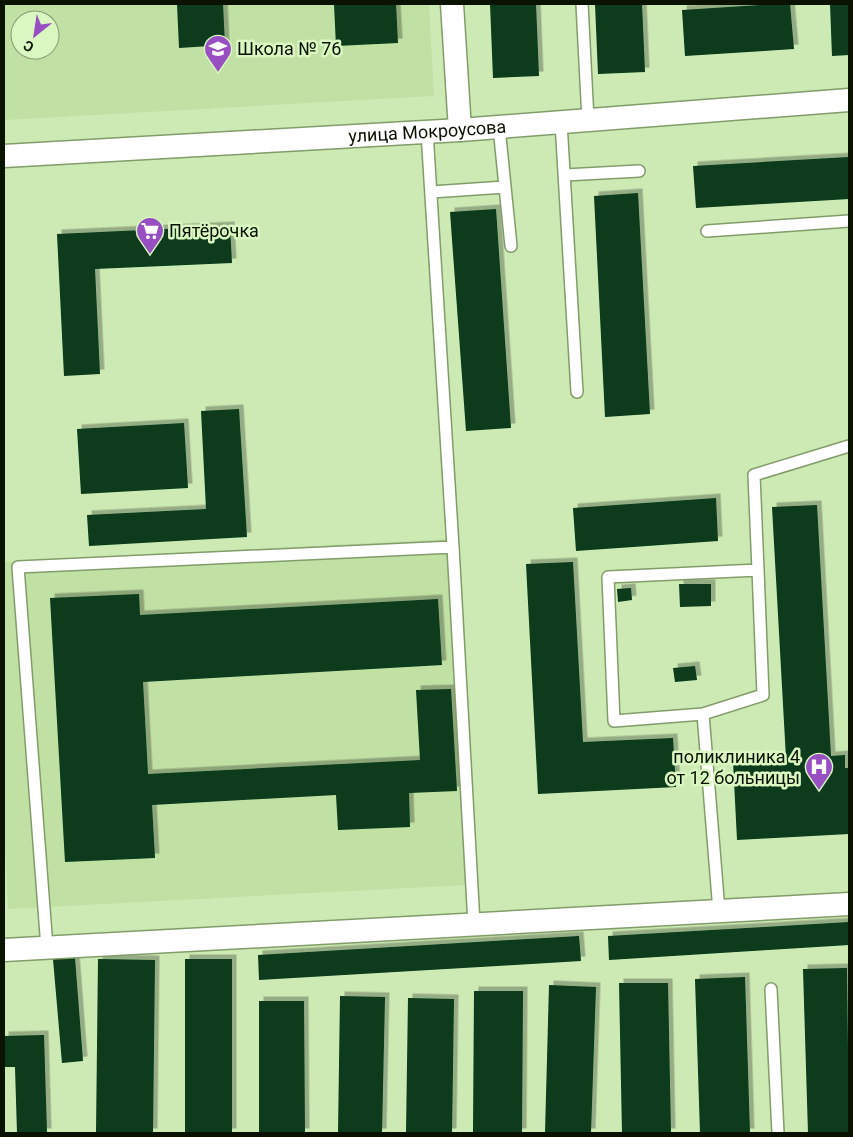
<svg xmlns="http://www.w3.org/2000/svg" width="853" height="1137" viewBox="0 0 853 1137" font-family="Roboto,sans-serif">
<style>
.built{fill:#c0e0a4;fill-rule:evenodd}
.building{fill:#073b1a;filter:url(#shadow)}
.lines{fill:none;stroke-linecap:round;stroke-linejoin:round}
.lane-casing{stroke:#829c6a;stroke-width:14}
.street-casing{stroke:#829c6a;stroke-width:25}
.lane{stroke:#fff;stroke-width:11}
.street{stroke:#fff;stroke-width:22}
.labels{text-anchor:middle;stroke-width:5;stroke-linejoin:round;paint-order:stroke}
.poi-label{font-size:18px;fill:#0a1302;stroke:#daf7c1;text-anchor:start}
.street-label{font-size:18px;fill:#0a1302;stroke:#daf7c1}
</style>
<defs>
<filter id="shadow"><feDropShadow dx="4.5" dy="-4.5" stdDeviation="0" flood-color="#0004"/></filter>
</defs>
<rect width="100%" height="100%" fill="#cdeab4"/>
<path class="built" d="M4,4H429L434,96L4,120ZM20,20H50V50H20Z
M448,539L466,885L8,909L4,822V562Z"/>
<path class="building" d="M177,4H223L225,45L179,48Z
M334,4H396L398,43L336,46Z
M490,4H536L539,76L493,78Z
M595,4H642L645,72L598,74Z
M775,4H790L794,49L685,56L682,10Z
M830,4H849V55L832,56Z
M849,157V199L696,208L693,166Z
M638,193L650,414L605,417L594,196Z
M496,209L511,428L466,431L450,212Z
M230,226L232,263L95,269L100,374L64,376L57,234Z
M239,409L247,537L89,546L87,515L206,509L201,411Z
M184,423L188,488L81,494L77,429Z
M716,498L718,541L576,551L573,508Z
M817,505L831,756L845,755V768H849V834L737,840L733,761L786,758L772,507Z
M573,562L583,742L673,738L676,787L538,794L526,564Z
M679,584H711V606L680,607Z
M631,588L632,600L618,602L617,589Z
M139,594L140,615L438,599L442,665L143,682L148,774L420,760L416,690L451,689L457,791L409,793L410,827L338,830L336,795L152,805L155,858L65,862L50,598Z
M695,666L697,680L675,682L673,668Z
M849,922V945L609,960L608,936Z
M579,936L581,961L259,980L258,955Z
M75,958L83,1061L62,1063L53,959Z
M98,959L155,960L153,1133H96Z
M185,959H232V1133H185Z
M847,968L849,1133H808L803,969Z
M745,977L750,1133H700L695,979Z
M619,983H668L671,1133H622Z
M549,985L596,987L591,1133H545Z
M474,991H523L522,1133H473Z
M340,996L385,997L382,1133H338Z
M408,998L454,999L452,1133H406Z
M259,1001H304L305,1133H259Z
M44,1035L47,1133H17L15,1067H4V1036Z"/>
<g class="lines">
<defs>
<path id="lane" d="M582,4L588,120
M561,122L577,392
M499,127L511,246
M427,132L453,547
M565,175L639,171
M431,192L505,187
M707,231L849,221
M758,570L754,475L849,446
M703,714L763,695L758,570L608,577L614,721L703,714L719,911
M47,948L18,567L453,547L474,924
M771,989L778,1133"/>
<g id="street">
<path d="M452,4L460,130"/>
<path id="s1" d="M4,156L460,130L849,100"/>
<path d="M4,950L849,904"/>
</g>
</defs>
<use href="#lane" class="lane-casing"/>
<use href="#street" class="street-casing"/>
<use href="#lane" class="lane"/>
<use href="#street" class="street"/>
</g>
<defs>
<symbol id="school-pin" viewBox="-11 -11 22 30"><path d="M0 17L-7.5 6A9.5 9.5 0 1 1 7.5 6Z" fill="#974fc2" stroke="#daf7c1"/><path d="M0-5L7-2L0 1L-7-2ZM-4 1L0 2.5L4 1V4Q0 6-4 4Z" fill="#fff"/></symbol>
<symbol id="supermarket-pin" viewBox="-11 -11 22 30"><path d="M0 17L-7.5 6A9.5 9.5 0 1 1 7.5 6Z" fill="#974fc2" stroke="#daf7c1"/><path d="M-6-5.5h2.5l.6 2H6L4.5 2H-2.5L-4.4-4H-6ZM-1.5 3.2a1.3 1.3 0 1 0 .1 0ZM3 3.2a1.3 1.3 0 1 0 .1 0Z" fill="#fff"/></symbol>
<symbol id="hospital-pin" viewBox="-11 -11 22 30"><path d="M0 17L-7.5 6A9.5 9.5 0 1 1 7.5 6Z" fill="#974fc2" stroke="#daf7c1"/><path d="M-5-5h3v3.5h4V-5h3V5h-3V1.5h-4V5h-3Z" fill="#fff"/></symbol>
</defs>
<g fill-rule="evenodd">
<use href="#school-pin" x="202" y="33" width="32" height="43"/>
<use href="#supermarket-pin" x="134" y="215" width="32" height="43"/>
<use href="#hospital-pin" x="803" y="751" width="32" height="43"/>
</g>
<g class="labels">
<g class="poi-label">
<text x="237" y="55">Школа № 76</text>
<text x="169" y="237">Пятёрочка</text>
<text x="800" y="763" text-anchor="end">поликлиника 4<tspan x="800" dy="21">от 12 больницы</tspan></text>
</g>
<g class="street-label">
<text dy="6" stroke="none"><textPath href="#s1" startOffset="424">улица Мокроусова</textPath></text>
</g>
</g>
<rect width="853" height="1137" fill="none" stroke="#0a1302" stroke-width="10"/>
<g transform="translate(35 35) rotate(210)"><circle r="24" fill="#daf7c1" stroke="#879c75"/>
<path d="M0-4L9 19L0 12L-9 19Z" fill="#974fc2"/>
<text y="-8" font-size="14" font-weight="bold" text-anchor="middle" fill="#0a1302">С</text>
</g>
</svg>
